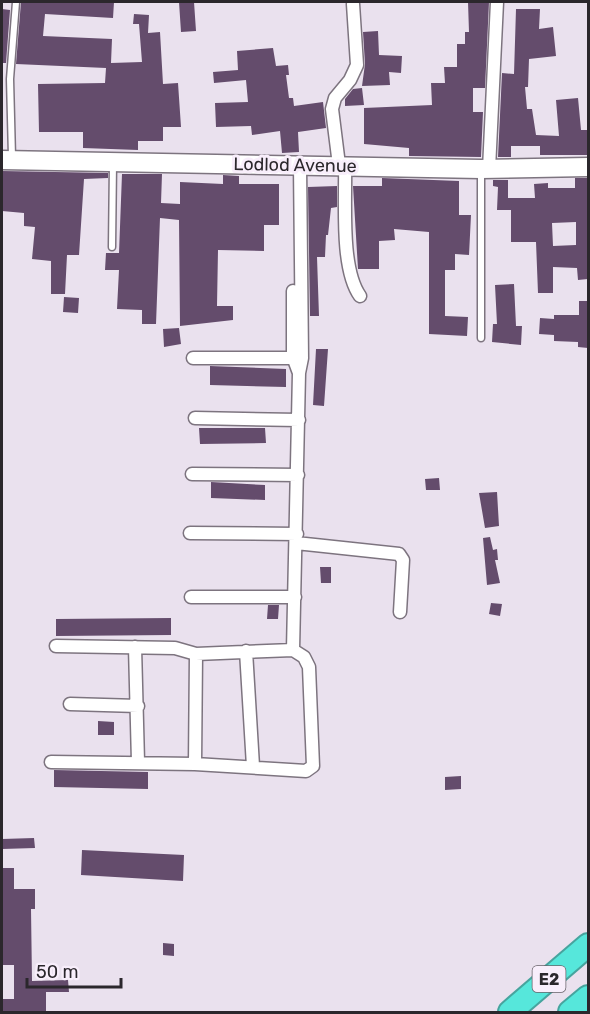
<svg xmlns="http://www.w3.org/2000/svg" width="590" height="1014" viewBox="0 0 590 1014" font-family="Rubik,sans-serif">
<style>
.building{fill:#644c6c;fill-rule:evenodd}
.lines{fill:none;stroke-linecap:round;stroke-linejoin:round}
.lane-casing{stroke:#7d747f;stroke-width:9}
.street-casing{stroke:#7d747f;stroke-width:15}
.secondary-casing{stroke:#7d747f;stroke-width:21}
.highway-casing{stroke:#47a49e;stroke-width:26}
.lane{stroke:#fff;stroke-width:6}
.street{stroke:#fff;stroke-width:12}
.secondary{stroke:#fff;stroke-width:18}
.highway{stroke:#56e7db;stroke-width:22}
.labels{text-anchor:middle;stroke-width:6;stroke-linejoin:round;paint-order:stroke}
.shield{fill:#f8eefb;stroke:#68636a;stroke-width:1.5}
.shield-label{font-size:16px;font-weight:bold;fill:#2b272c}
.street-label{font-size:18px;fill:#2b272c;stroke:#f8eefb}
</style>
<rect width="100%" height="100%" fill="#eae1ee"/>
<path class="building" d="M21,2H114L113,18L45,14L43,36L112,39L111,63L142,62L139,24H133L134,14L149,15L148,33L160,32L163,84L178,83L181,127H163V141H138V150L83,148V132H39L38,84L105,83L106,68L16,64Z
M179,2H194L196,31L181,32Z
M468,2H489L485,88H473V112H483L481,157L409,156V148L364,144V108L432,105L431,83H445L444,67H457V44H465V32H469Z
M2,9L10,10L6,63H2Z
M516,9H540L539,29L553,27L556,56L529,59L528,87H525L527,109H532L536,135L559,136L556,100L578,98L581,130H588V155H540V146H511V157H498L502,73L514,74Z
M378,31L379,55L402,56L401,73L389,72L390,85L362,86L365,64L363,32Z
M273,48L276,66L288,65L289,75H286L289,98H293L294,106L323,102L326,128L298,132L299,152L282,153L280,131L252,135L251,126L216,127L215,103L248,102L246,80L214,83L213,72L238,70L237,51Z
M362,88L364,105L345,106V99L353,89Z
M2,171L108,173V178L84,179L79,255H67L65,294H51V261L32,259L35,227L24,226V213L2,211Z
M122,174H162L161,203L180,204V182L223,184V175L239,176V184H279V225H264V251L218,250L217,306H233V320L180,326L179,220L160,218L156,324H142V310L117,309L119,270H105L106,253H119Z
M382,178L459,181V215H471L469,255L455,254V270H445V316L468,317L467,336L429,334V232L394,229L395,240L379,241V269H358L353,186H382Z
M575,178H588V279L578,280L577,268L553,267V293H538L536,242H511V210H497L498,187L493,186V180H508V198H535L534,184L548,183V188H575ZM576,222V245L553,246L552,223Z
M337,186V207L331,208L328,235H326L325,257H317L319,316H310L308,187Z
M514,284L516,326H522L521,345L492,342L493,324H497L495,285Z
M64,297L79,298L78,313L63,312Z
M579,301H588V348L578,347V342L554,341V335L539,334L540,318L554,319V315H579Z
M179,328L181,344L164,347L163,329Z
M316,349H328L324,406L313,405Z
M210,366L286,369V387L210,385Z
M199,428H265L266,443L200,444Z
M439,478L440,490H426L425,479Z
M211,482L265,485V500L211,498Z
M497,492L499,526L485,528L479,493Z
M490,537L493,550L497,549L498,560H495L500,583L487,585L483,538Z
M320,567H331V583H321Z
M491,603L502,604L500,616L489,614Z
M268,605H279L278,619H267Z
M171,618V635L56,636V619Z
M98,721L114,722V735H98Z
M54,770L148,772V789L54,787Z
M461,776V789L445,790V777Z
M34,838L35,848L2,849V839Z
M82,850L184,855L183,881L81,875Z
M3,868H14V889H35V909H31L32,981L68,980L69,992H46V1012H2V999H14V965H2Z
M163,943L174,944V956L163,955Z"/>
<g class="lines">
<defs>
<path id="lane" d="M12,157L10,79L16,2
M112,247L113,163
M481,338V170"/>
<path id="street" d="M339,165L332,109L335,98L350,80L357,65L353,4
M345,165C346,200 340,268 360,296
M489,169L497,2
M293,291V357L299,373
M193,358H300
M195,418L299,420
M192,474L298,475
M190,533L297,534
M296,543L399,554L403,560L400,612
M191,597H295
M135,647L138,762
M293,650L299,373L302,358L300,165
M246,651L253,766
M70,704L138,706
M51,762L195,764L306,771L313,766L309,667L304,657L293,650L196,654L175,648L56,646
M195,764L196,654"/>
<path id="secondary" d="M2,160L481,169L588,167"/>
<path id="highway" d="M510,1012L588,945
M570,1012L588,997"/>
</defs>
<use href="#lane" class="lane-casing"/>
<use href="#street" class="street-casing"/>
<use href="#secondary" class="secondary-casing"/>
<use href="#highway" class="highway-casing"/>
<use href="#lane" class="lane"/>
<use href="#street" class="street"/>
<use href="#secondary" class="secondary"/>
<use href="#highway" class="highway"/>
</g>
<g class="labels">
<rect class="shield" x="532.5" y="966" width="33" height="26" rx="4.5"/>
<g class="shield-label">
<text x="549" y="985">E2</text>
</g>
<g class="street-label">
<text transform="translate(295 165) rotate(1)" y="6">Lodlod Avenue</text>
</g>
</g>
<rect width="590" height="1014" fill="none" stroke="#2b272c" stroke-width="6"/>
<path d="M27 978v9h94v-9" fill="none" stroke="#2b272c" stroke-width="3"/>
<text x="36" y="978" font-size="18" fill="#2b272c" stroke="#f8eefb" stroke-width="4.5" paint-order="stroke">50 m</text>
</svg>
